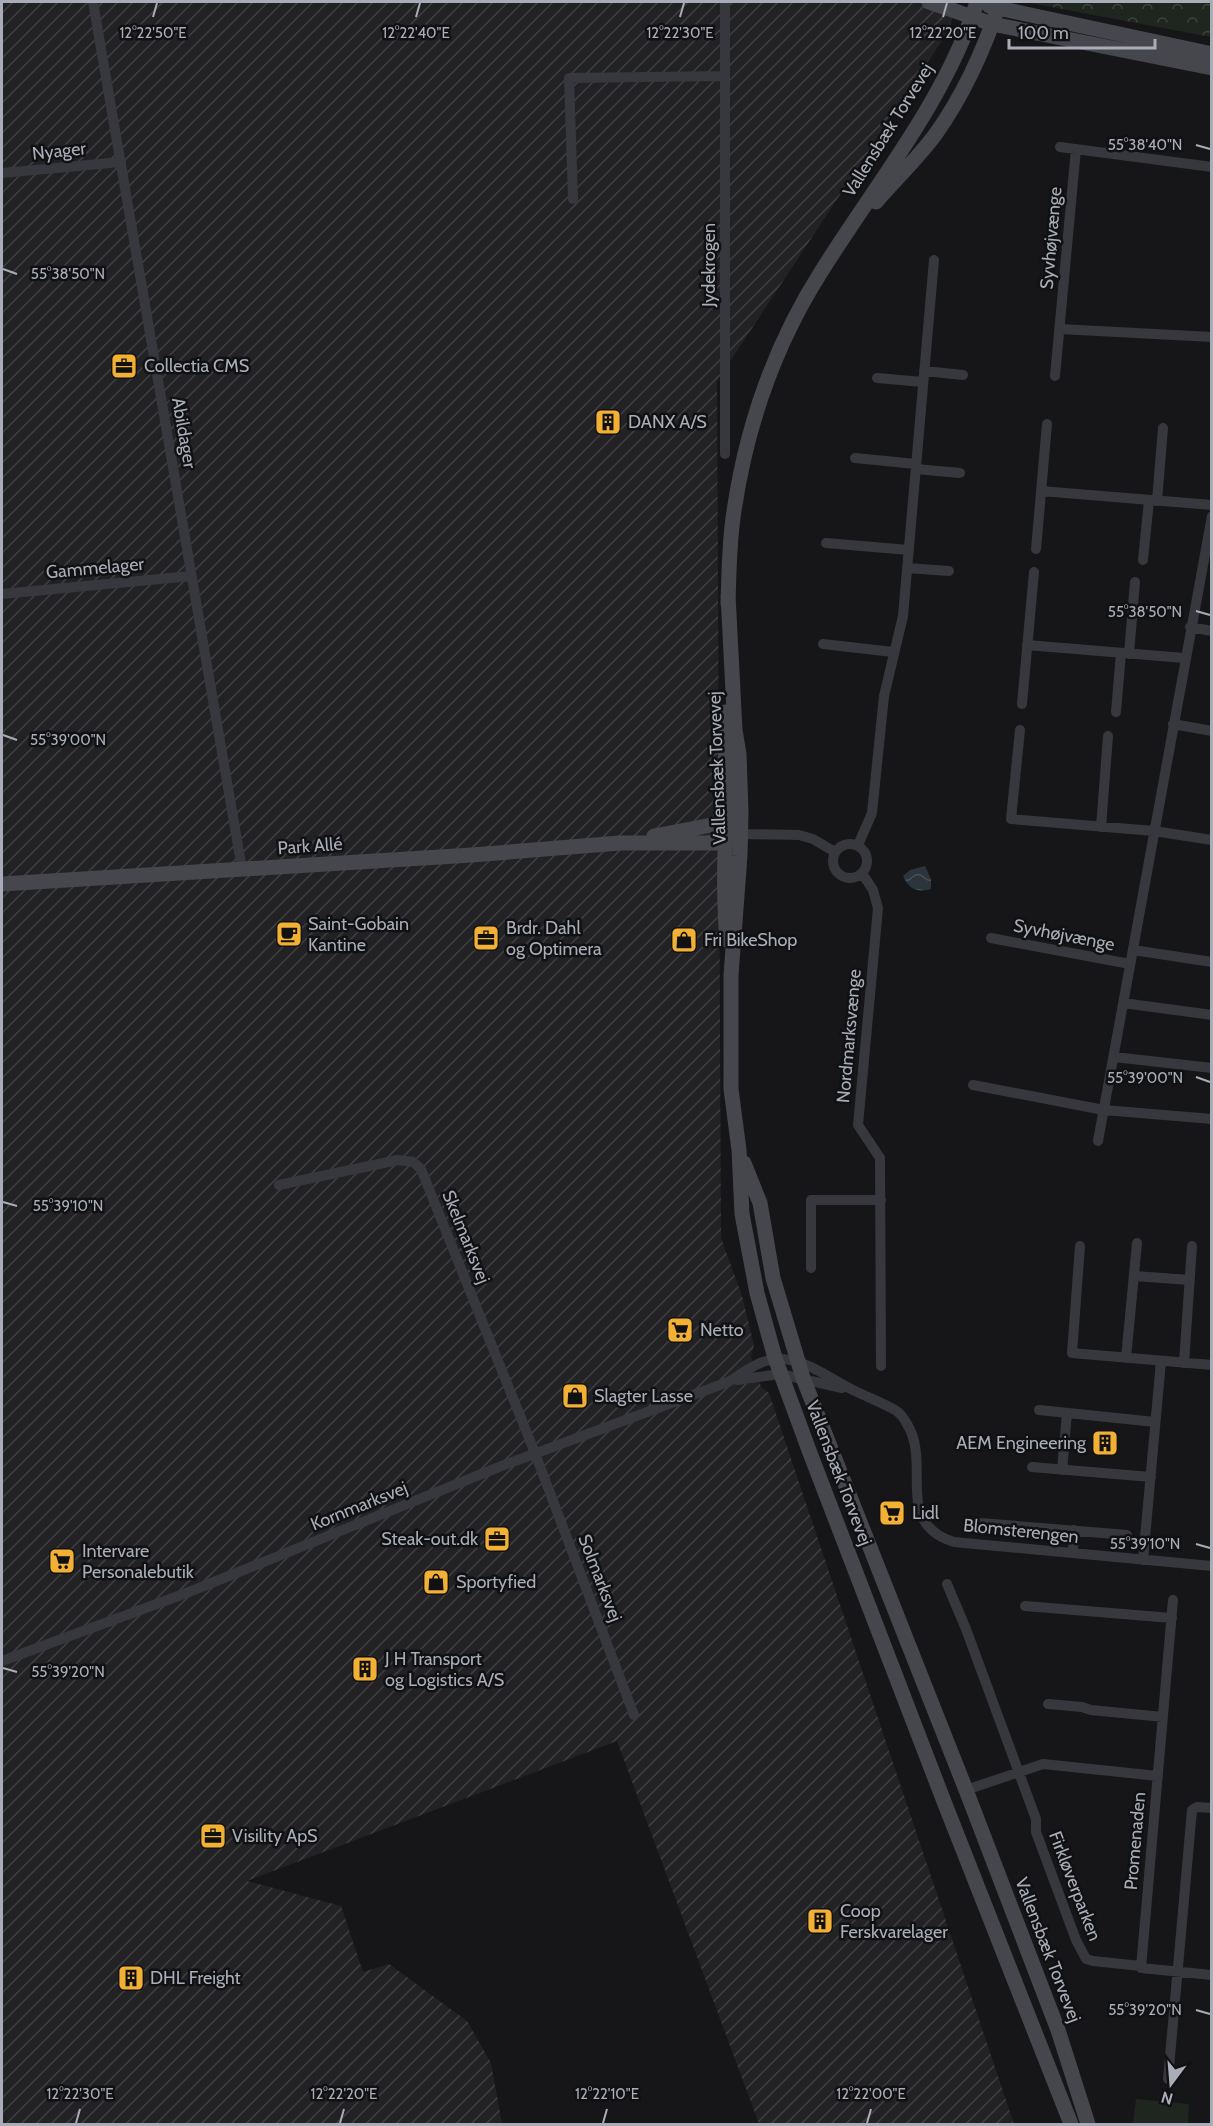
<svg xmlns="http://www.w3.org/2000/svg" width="1213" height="2126" viewBox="0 0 1213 2126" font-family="Cabin,sans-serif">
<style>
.industrial{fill:url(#industrial-furrows)}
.park{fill:url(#park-crowns)}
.pitch{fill:#1e261f}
.water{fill:url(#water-waves)}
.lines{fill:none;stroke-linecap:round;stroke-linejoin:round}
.street{stroke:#37383d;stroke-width:10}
.secondary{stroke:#45474d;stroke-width:15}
.ticks{fill:none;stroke:#a8adb8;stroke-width:2}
.labels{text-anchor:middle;stroke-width:5;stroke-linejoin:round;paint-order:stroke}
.street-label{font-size:18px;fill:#a8adb8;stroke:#111113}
.poi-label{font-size:18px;fill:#a8adb8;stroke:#111113;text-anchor:start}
.ticks-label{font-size:15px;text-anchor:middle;fill:#a8adb8;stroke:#111113;stroke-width:5;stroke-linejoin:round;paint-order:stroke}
</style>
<defs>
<pattern id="industrial-furrows" width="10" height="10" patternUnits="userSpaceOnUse" patternTransform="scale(1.5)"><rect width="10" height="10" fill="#222225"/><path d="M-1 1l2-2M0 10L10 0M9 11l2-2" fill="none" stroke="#3f3f43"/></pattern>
<pattern id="park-crowns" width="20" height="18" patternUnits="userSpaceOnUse" patternTransform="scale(1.5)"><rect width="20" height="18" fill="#1e261f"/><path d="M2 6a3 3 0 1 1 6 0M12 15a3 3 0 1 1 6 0" fill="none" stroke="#3c433d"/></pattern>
<pattern id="water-waves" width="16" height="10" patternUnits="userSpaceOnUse" patternTransform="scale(1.5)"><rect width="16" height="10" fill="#2c353c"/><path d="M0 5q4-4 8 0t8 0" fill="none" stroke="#485056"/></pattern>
</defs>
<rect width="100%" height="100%" fill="#161618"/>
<path class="industrial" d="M2,2H957L949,30L717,381L721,1238L742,1296L754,1345L751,1356L761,1387L769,1393L1014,2124H759L617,1741L247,1881L341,1906L363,1972L389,1964L467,2021L491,2063L502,2124H2Z"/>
<path class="park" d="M1025,2H1211V37Z"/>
<path class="pitch" d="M1136,2099L1189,2104L1188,2124H1133Z"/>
<path class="water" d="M925,866L931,879V889C917,893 909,889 903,876L910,870Z"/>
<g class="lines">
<path class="street" d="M93,2L242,869
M725,2V454
M1060,147L1212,167
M2,173L121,162
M573,199L569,78L724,76
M1060,329L1212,337
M924,371L963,375
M1055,376L1076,149
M877,378L923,382
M855,458L916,464
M916,469L960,473
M1041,491L1212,505
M1157,501L1163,428
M826,543L909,550
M1036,549L1047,424
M1143,560L1149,500
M907,568L949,571
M2,594L191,576
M1190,627L1212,631
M823,644L893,652
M1027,645L1184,658
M1129,654L1135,582
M1022,704L1034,572
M1116,712L1121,653
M1173,724L1212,731
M1020,730L1011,819L1154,831L1212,840
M1101,827L1108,736
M740,834L799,835L813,839L835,852
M833 861a17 17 0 1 1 34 0a17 17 0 1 1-34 0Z
M858,845L872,813L884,696L903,616L934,260
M862,873L873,890L878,908L858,1125L880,1158L881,1366
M991,938L1130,964
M1133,950L1212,962
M1123,1003L1212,1015
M1114,1057L1212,1068
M973,1085L1104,1110L1212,1119
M1098,1141L1212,516
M279,1185L398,1160L413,1162L421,1169L533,1448L634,1715
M1080,1246L1072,1353L1212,1365
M811,1268V1200H881
M1134,1276L1190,1280
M1126,1358L1137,1243
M1184,1363L1192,1246
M737,1380L780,1374L842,1388
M1039,1410L1155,1422
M1032,1467L1151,1477
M1062,1470L1067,1413
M968,1522L1127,1535
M1073,1553L1074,1530
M1143,1560L1161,1361
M947,1584L966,1629L1036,1819V1832L1076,1940L1086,1959L1093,1961L1141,1966
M1173,1600L1141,1968L1212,1975
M1025,1606L1172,1618
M2,1661L189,1592L499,1467L728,1382C743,1373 760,1359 778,1359C806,1358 833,1381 857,1392C870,1398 883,1403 895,1410C900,1413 904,1418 907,1424C932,1464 893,1523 954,1542L1212,1566
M1048,1704L1082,1707L1091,1710L1163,1717
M966,1790L1043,1764L1158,1776
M1168,2079L1192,1810L1197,1807L1212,1808"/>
<path class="secondary" d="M929,2L992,24L1212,68
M989,6L1212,54
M876,202C895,180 917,159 935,135C963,96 985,47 1000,2
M728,595L735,730L739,754L741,811L740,856L731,975V1089L739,1150L742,1214L757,1293L775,1358L810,1453L943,1799L1071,2124
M728,604C729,575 729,547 733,518C745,431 774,346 821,272C876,184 945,101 977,2
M725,712C725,745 726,777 726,810C725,853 723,896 727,940
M654,836L717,824H725L733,829
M2,884L472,855L620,843H724L732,838
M744,1163L760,1203L773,1278L803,1378L966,1790L1058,2030L1088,2124"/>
</g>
<path class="ticks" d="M153,17L157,3M416,17L420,3M680,17L684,3M943,17L947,3M1196,145L1210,149M3,269L17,274M1196,611L1210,615M3,735L17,740M1196,1077L1210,1082M3,1202L17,1206M1196,1544L1210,1548M3,1668L17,1672M1196,2010L1210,2014M76,2123L80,2109M340,2123L344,2109M603,2123L607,2109M867,2123L871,2109"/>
<defs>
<symbol id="office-square" viewBox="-11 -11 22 22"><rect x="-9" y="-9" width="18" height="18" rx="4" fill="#f2b134" stroke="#111113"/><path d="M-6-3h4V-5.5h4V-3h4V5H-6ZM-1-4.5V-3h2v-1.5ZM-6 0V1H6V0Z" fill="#111"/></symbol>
<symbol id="building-square" viewBox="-11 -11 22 22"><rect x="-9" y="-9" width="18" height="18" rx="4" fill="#f2b134" stroke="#111113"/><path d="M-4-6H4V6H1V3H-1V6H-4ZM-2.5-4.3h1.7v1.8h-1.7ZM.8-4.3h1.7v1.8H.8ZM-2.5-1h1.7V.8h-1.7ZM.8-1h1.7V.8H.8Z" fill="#111"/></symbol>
<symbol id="cafe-square" viewBox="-11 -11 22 22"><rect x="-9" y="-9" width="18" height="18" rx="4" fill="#f2b134" stroke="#111113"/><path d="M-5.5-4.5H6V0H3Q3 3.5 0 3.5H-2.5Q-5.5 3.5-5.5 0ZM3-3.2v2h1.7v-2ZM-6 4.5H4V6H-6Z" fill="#111"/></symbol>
<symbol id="shop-square" viewBox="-11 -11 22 22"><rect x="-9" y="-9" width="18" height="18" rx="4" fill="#f2b134" stroke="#111113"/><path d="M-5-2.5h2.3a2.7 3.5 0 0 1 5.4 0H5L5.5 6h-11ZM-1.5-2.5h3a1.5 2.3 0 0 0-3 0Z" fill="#111"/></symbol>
<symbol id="supermarket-square" viewBox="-11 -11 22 22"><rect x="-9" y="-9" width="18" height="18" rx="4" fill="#f2b134" stroke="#111113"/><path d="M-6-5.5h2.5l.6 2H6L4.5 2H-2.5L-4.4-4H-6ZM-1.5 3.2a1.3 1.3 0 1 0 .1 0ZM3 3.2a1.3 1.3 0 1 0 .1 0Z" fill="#111"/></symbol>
</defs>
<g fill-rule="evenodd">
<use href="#office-square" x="109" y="351" width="30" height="30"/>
<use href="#building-square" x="593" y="407" width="30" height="30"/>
<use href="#cafe-square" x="274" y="919" width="30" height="30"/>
<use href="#office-square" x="471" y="923" width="30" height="30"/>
<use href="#shop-square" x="669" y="925" width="30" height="30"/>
<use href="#supermarket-square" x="665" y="1315" width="30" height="30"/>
<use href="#shop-square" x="560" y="1381" width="30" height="30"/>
<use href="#building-square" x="1090" y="1428" width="30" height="30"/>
<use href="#supermarket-square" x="877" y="1498" width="30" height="30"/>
<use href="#office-square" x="482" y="1524" width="30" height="30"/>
<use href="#supermarket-square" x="47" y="1546" width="30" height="30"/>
<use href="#shop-square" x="421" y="1567" width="30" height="30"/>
<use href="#building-square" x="350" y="1654" width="30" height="30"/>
<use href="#office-square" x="198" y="1821" width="30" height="30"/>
<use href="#building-square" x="805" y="1906" width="30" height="30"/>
<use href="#building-square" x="116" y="1963" width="30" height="30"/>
</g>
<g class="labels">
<g class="street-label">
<text transform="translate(888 130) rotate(-58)" y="6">Vallensbæk Torvevej</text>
<text transform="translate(59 151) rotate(-6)" y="6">Nyager</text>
<text transform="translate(1051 238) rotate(-85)" y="6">Syvhøjvænge</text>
<text transform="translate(709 265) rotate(-90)" y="6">Jydekrogen</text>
<text transform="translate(184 433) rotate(80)" y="6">Abildager</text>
<text transform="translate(95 568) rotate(-5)" y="6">Gammelager</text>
<text transform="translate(717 768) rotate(-92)" y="6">Vallensbæk Torvevej</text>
<text transform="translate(310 846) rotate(-4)" y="6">Park Allé</text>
<text transform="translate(1064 935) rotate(11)" y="6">Syvhøjvænge</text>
<text transform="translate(849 1036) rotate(-85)" y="6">Nordmarksvænge</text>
<text transform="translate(466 1237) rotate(68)" y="6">Skelmarksvej</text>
<text transform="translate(839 1473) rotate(69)" y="6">Vallensbæk Torvevej</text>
<text transform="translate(359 1506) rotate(-22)" y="6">Kornmarksvej</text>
<text transform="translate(1021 1531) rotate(6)" y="6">Blomsterengen</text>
<text transform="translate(600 1578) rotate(69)" y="6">Solmarksvej</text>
<text transform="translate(1135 1841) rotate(-85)" y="6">Promenaden</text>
<text transform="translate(1075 1886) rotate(69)" y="6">Firkløverparken</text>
<text transform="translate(1048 1950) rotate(69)" y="6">Vallensbæk Torvevej</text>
</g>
<g class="poi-label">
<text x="144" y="372">Collectia CMS</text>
<text x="628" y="428">DANX A/S</text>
<text x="308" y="930">Saint-Gobain<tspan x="308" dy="21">Kantine</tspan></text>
<text x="506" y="934">Brdr. Dahl<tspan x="506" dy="21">og Optimera</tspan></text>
<text x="704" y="946">Fri BikeShop</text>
<text x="700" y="1336">Netto</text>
<text x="594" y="1402">Slagter Lasse</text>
<text x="1086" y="1449" text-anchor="end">AEM Engineering</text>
<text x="912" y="1519">Lidl</text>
<text x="478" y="1545" text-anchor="end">Steak-out.dk</text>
<text x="82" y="1557">Intervare<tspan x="82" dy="21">Personalebutik</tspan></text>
<text x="456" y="1588">Sportyfied</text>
<text x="385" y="1665">J H Transport<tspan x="385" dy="21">og Logistics A/S</tspan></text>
<text x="232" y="1842">Visility ApS</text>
<text x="840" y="1917">Coop<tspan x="840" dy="21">Ferskvarelager</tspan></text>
<text x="150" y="1984">DHL Freight</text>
</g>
</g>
<g class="ticks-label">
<text x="153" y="38">12°22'50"E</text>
<text x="416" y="38">12°22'40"E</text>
<text x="680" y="38">12°22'30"E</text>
<text x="943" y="38">12°22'20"E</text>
<text x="1145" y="150">55°38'40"N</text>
<text x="68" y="279">55°38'50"N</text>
<text x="1145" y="617">55°38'50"N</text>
<text x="68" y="745">55°39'00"N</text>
<text x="1145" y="1083">55°39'00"N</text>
<text x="68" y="1211">55°39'10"N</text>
<text x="1145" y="1549">55°39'10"N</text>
<text x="68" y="1677">55°39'20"N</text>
<text x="1145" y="2015">55°39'20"N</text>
<text x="80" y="2099">12°22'30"E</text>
<text x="344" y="2099">12°22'20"E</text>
<text x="607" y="2099">12°22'10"E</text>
<text x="871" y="2099">12°22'00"E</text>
</g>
<rect width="1213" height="2126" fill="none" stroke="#a8adb8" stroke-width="6"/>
<g transform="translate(1171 2084) rotate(196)" stroke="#111113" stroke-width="4.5" paint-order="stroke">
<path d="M0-4.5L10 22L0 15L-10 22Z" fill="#a8adb8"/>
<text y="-9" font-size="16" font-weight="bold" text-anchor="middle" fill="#a8adb8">N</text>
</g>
<path d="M1009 39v9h146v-9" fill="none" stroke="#a8adb8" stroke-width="3"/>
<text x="1018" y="39" font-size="18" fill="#a8adb8" stroke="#111113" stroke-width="4.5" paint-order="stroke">100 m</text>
</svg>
